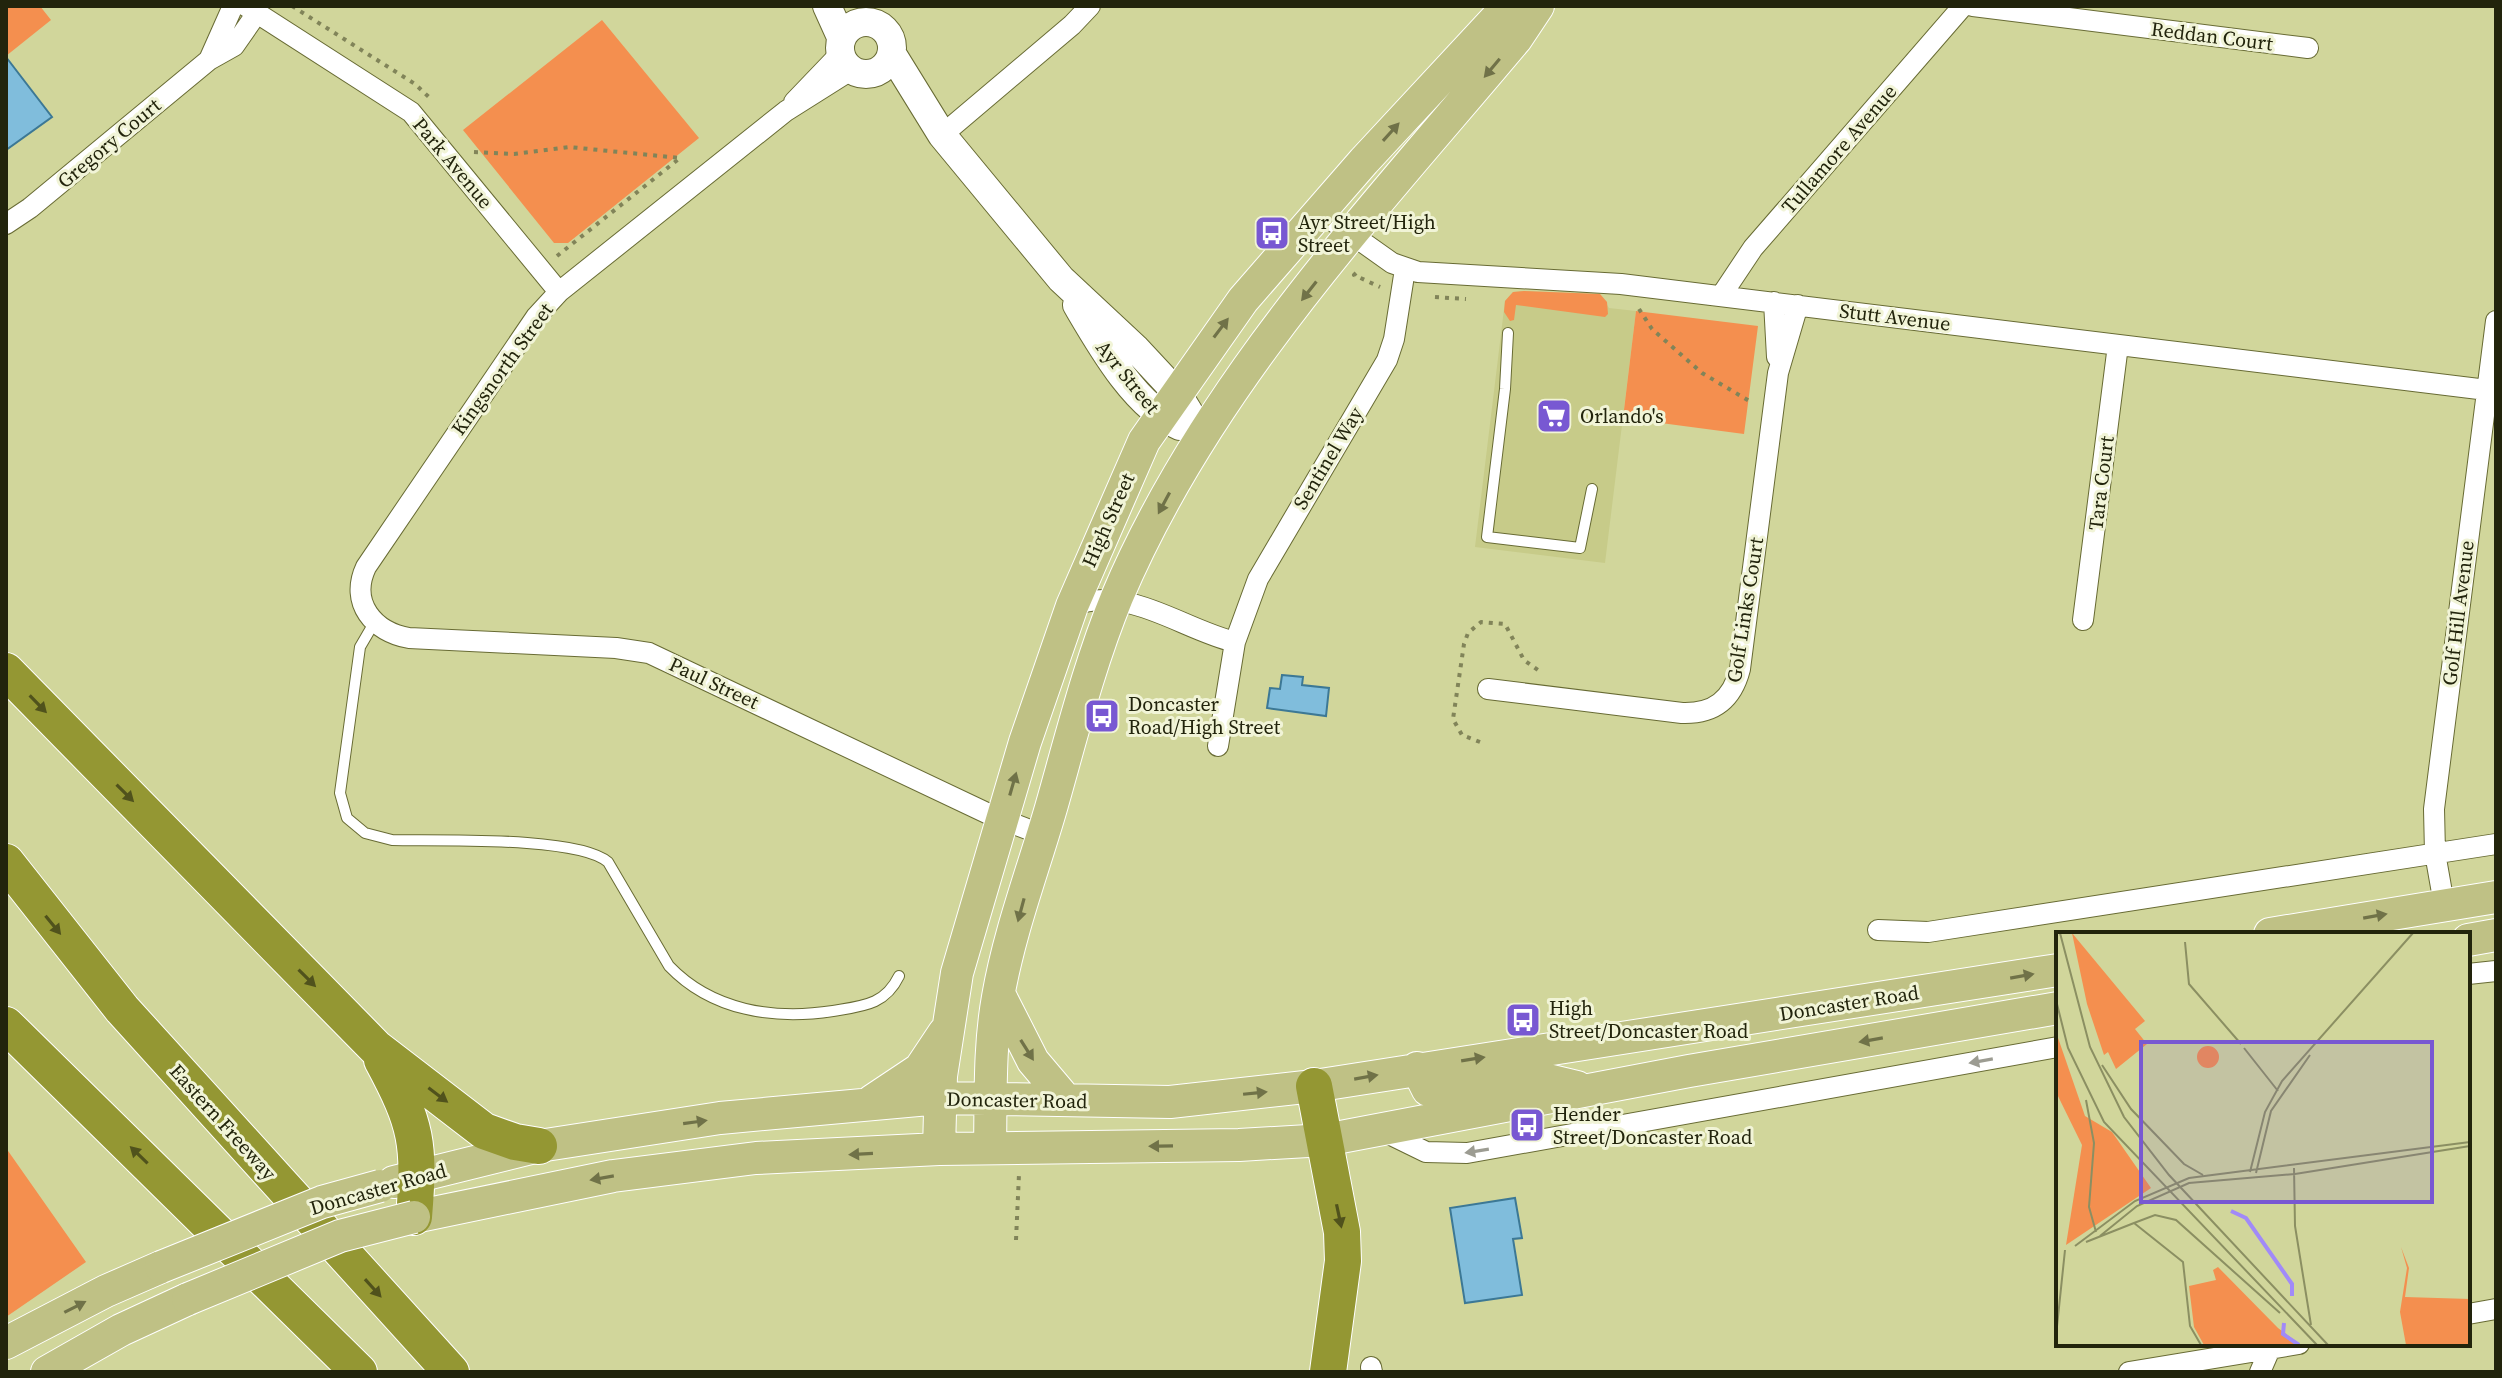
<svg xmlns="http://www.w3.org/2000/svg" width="2502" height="1378" viewBox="0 0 2502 1378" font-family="'Source Serif 4',serif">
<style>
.built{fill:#c7cb89}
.green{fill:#f48f4f}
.building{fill:#80bddc;stroke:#3c7895;stroke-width:2}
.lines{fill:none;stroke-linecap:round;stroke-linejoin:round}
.lane-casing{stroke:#686b34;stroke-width:12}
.street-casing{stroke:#686b34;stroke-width:22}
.secondary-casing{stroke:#686b34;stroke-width:30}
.primary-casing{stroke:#fff;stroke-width:34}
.highway-casing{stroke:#fff;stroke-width:38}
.path{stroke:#818459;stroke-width:4;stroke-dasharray:4 6;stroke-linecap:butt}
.lane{stroke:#fff;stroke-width:10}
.street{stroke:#fff;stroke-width:20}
.secondary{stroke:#fff;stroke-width:28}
.primary{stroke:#bfc185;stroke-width:32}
.highway{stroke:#949733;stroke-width:36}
.primary-bridge-casing{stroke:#fff;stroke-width:34;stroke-linecap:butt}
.primary-bridge{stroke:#bfc185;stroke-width:32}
.oneway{fill:#707248}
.oneway2{fill:#50521c}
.oneway3{fill:#9c9c92}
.labels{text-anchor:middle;stroke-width:6;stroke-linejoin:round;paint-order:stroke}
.street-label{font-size:20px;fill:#22240c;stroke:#f1f4d7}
.poi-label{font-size:20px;fill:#22240c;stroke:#f1f4d7;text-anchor:start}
.inset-river{fill:none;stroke:#a18af8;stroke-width:4}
.inset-road{fill:none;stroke:#8b8f62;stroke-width:2}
.view{fill:#7858d2;fill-opacity:0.15;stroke:#7858d2;stroke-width:4}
.inset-edge{fill:none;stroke:#22240c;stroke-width:4}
</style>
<rect width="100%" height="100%" fill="#d1d69b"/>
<path class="built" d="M1524,291L1600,294L1609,308L1636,311L1605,563L1475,547L1505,301L1513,292Z"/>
<path class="green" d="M6,6H40L51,20L6,56Z
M602,20L699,138L568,243H554L463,130Z
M1524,291L1600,294L1607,302L1608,314L1605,317L1516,305L1514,320L1510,321L1504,312L1505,301L1513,292Z
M1636,311L1758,326L1744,434L1623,418Z
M6,1148L86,1262L6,1317Z"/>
<path class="building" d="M6,57L52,117L6,150Z
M1282,675L1303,677L1302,685L1329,688L1326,716L1267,708L1270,688L1280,689Z
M1515,1198L1522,1238L1513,1239L1522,1295L1465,1303L1450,1208Z"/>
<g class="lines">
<defs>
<path id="lane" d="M1508,333L1505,389L1487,537L1580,548L1592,489
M374,623L360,647L340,793L347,818L365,833L392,840C437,841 578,836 608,862L669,966C712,1011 774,1020 833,1011C863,1006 885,1005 899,976"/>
<path id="street" d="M246,6L411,112L559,292
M1973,6L2308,48
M209,60L233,6
M851,70L786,111L559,292L536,317L366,567C349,603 374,632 409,638L616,648L649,653L993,816L1043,835
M794,102L840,54
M942,135L1072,25L1090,6
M1320,212L1392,263L1418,272L1621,284L2487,390
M6,224L30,208L209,60L234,46L257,13
M1721,296L1753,248L1963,6
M1774,302L1777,357
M1072,606C1128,584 1181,629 1235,642
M2083,620L2118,345
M1488,689L1682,713C1714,714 1732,700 1740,669L1778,373L1798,305
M1218,746L1235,642L1258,579L1387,360L1394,339L1405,269
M2444,904L2435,853L2434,809L2496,321
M1878,930L1928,932L2496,844
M2468,974L2496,971
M1381,1130L1426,1152L1467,1153L2058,1047
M2468,1314L2496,1309
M1371,1367L1372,1372
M2129,1372L2299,1344
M2260,1372L2270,1349"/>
<path id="secondary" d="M827,6L841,37
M840 48a26 26 0 1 1 52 0a26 26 0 1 1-52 0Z
M892,54L942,135L1061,279L1136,349L1177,393L1203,436
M1077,305C1101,346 1136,408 1180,426"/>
<path id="primary" d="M2270,934L2496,897
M2468,940L2496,935
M999,994L1033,1061L1066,1100
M1417,1068L1428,1090L1523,1074L1577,1087
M872,1101L920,1069L944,1033
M990,1148C991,1098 989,1047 998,997C1009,933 1033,870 1051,808C1071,738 1089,665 1117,597C1206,386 1371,212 1516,39L1538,6
M939,1149L941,1076L957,973L1025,742L1072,606L1144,441L1243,300L1364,161L1508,6
M394,1182L539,1146L720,1118L940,1098L1170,1102L1314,1086L2058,970
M414,1217L613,1176L756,1158L939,1149L1239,1145L1325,1140L1689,1071L2058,1008
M6,1343L106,1291L161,1267
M47,1372L121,1330L188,1299"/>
<path id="highway" d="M6,671L376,1048L484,1131L515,1142L539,1146
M6,862L122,1009L451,1372
M6,1025L359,1372
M382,1060C417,1125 420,1144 414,1217
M1314,1086L1342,1232L1343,1261L1328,1372"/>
</defs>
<use href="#lane" class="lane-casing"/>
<use href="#street" class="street-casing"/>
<use href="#secondary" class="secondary-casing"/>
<use href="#primary" class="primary-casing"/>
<use href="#highway" class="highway-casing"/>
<path class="path" d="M292,6L415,84L432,100
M474,152L514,154L569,147L680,158
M557,256L680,158
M1356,273L1354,275L1380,287
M1435,297L1466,299
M1639,309L1652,329L1702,373L1751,402
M1480,742L1462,735L1453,719L1464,644L1468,633L1481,622L1505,624L1524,660L1542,673
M1016,1240L1019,1174"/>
<use href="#lane" class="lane"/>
<use href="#street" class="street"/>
<use href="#secondary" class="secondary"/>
<use href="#primary" class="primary"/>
<use href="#highway" class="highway"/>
<defs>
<path id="primary-bridge" d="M161,1267L322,1202L380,1186
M188,1299L340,1236L414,1217"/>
</defs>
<use href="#primary-bridge" class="primary-bridge-casing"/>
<use href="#primary-bridge" class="primary-bridge"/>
</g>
<defs><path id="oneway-solid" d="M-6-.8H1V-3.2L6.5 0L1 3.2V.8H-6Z" transform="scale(2)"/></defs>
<g class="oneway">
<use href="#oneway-solid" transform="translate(1492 68) rotate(130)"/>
<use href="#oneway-solid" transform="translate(1391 132) rotate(-48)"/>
<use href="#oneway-solid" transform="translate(1309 291) rotate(128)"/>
<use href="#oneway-solid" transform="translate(1221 328) rotate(-53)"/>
<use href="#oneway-solid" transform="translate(1164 503) rotate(118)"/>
<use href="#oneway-solid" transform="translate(1013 784) rotate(-74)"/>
<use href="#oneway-solid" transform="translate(1021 910) rotate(105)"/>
<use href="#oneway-solid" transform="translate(2375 916) rotate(-10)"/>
<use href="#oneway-solid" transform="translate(2022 976) rotate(-10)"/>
<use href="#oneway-solid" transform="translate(1871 1040) rotate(170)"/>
<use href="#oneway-solid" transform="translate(1027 1050) rotate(58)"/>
<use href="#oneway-solid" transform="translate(1473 1059) rotate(-9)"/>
<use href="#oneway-solid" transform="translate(1366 1077) rotate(-10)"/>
<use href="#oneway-solid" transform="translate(1255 1093) rotate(-6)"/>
<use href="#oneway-solid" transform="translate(695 1122) rotate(-8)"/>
<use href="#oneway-solid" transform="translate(1161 1146) rotate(179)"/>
<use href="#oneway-solid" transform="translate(861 1154) rotate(177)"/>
<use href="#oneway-solid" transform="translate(602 1178) rotate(170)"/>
<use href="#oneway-solid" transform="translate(75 1307) rotate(-27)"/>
</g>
<g class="oneway2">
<use href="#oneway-solid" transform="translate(38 704) rotate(46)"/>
<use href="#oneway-solid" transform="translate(125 793) rotate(45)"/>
<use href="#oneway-solid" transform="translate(53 925) rotate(51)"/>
<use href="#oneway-solid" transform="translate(307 978) rotate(45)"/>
<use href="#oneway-solid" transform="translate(438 1095) rotate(37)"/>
<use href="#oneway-solid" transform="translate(139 1155) rotate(-136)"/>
<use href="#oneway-solid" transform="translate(1339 1216) rotate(78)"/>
<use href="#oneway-solid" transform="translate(373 1288) rotate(48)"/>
</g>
<g class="oneway3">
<use href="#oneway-solid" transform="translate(1981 1061) rotate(170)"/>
<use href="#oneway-solid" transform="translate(1477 1151) rotate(171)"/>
</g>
<defs>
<symbol id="bus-square" viewBox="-11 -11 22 22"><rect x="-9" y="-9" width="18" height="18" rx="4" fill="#7858d2" stroke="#f1f4d7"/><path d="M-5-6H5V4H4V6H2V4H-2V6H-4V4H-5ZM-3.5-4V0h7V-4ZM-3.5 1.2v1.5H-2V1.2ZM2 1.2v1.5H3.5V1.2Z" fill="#fff"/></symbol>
<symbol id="supermarket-square" viewBox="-11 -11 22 22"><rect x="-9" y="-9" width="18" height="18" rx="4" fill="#7858d2" stroke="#f1f4d7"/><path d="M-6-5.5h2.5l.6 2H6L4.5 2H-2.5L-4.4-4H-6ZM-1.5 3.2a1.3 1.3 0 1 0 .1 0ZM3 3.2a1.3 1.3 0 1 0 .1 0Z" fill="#fff"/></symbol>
</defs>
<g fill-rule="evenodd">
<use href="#bus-square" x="1252" y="213" width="40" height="40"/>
<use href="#supermarket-square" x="1534" y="396" width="40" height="40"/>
<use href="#bus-square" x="1082" y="696" width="40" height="40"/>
<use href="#bus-square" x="1503" y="1000" width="40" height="40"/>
<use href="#bus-square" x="1507" y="1105" width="40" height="40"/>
</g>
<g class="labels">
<g class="street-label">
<text transform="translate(2212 36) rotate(7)" y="7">Reddan Court</text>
<text transform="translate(109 143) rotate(-40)" y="7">Gregory Court</text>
<text transform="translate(1839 149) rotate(-49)" y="7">Tullamore Avenue</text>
<text transform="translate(453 163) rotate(50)" y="7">Park Avenue</text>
<text transform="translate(1895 317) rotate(7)" y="7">Stutt Avenue</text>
<text transform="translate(502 369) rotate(-54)" y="7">Kingsnorth Street</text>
<text transform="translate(1128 377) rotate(51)" y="7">Ayr Street</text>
<text transform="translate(1328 458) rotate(-59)" y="7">Sentinel Way</text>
<text transform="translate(2101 483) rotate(-83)" y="7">Tara Court</text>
<text transform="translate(1108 520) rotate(-66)" y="7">High Street</text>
<text transform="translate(1745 610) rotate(-81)" y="7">Golf Links Court</text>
<text transform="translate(2458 613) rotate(-83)" y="7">Golf Hill Avenue</text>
<text transform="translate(714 683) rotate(25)" y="7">Paul Street</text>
<text transform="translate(1849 1003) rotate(-9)" y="7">Doncaster Road</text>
<text transform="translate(1017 1100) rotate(1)" y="7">Doncaster Road</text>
<text transform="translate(223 1122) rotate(48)" y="7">Eastern Freeway</text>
<text transform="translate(378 1189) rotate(-16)" y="7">Doncaster Road</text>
</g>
<g class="poi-label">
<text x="1298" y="229">Ayr Street/High<tspan x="1298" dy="23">Street</tspan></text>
<text x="1580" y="423">Orlando's</text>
<text x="1128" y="711">Doncaster<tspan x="1128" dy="23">Road/High Street</tspan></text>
<text x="1549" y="1015">High<tspan x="1549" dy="23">Street/Doncaster Road</tspan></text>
<text x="1553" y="1121">Hender<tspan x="1553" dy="23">Street/Doncaster Road</tspan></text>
</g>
</g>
<g transform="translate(2056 932)">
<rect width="414" height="414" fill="#d1d69b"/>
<path d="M16,1L89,89L79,97L91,112L60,137L52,120L48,123L31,72ZM0,100L29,184L56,200L95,256L10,313L26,213L0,160ZM141 125a11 11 0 1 1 22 0a11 11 0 1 1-22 0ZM345,315L353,336L349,365L414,367V413H350L344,380L351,336ZM162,335L222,396L245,413H148L138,395L133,354L160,348L157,338Z" fill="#f48f4f"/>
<path class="inset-river" d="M175,279L190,286L236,352V364M228,391L227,402L243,413"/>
<path class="inset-road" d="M4,1L34,115L68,185L113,243L272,413M129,10L133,52L185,112M0,68L12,116L48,190L261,413M188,116L222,159M46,133L75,177L128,232L147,243M30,168L38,211L33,275L40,300M238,236L239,294L255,393M194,240L209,180L226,149L357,1M200,241L215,179L254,123M78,291L127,330L134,394L145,413M78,291L99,283L120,288L224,381M44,304L81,274L133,251L239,242L414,214M30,310L78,291M19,314L79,269L133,246L414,210M0,404L9,318"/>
<path class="view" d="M85,110H376V270H85Z"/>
<rect width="414" height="414" class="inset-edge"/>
</g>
<rect width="2502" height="1378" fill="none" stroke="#22240c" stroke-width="16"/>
</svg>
